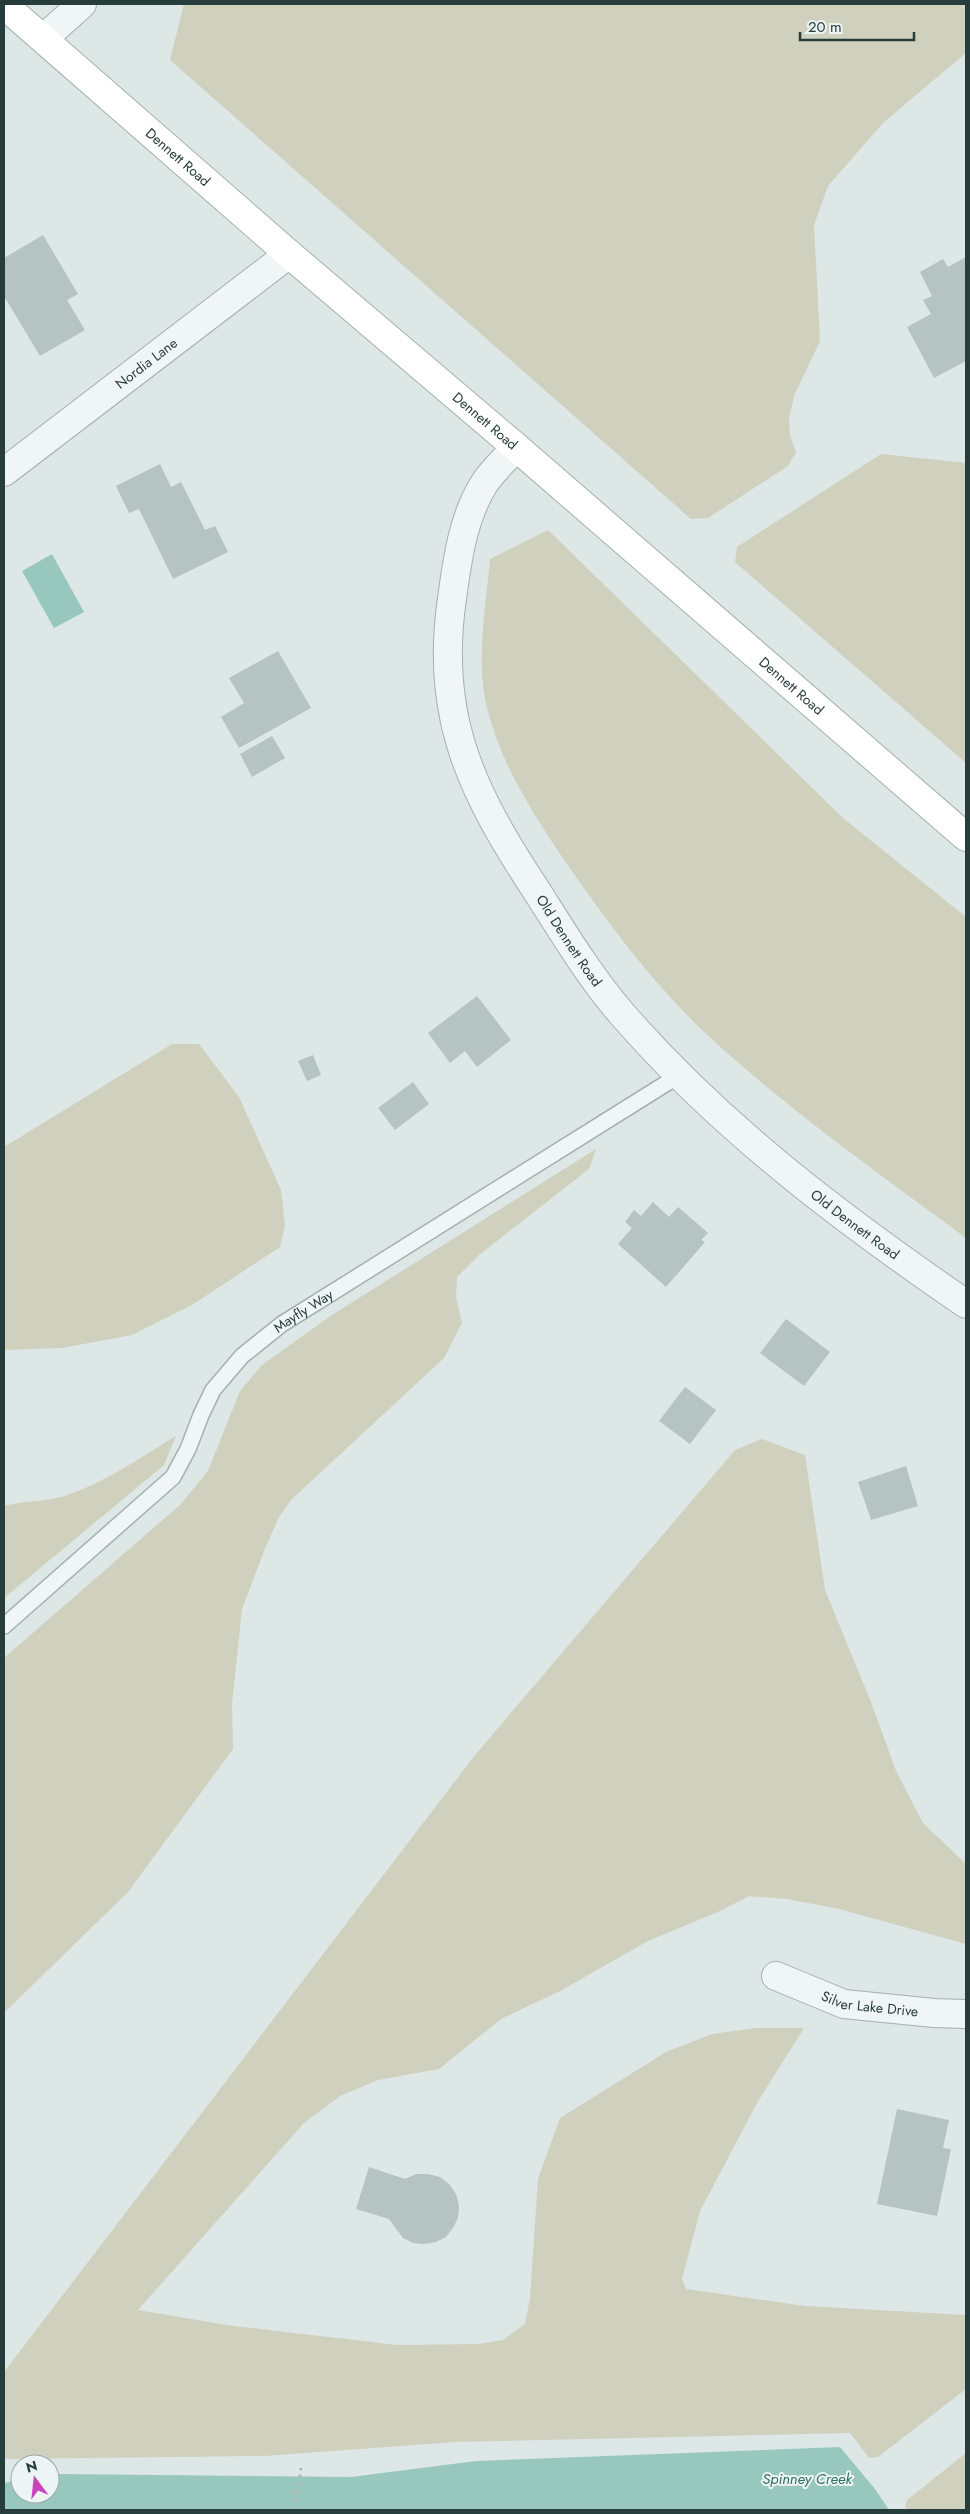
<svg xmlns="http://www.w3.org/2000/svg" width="970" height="2514" viewBox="0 0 970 2514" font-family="Jost,sans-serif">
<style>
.green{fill:#d0d0be}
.water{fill:#98c7bd}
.building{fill:#b5c3c2}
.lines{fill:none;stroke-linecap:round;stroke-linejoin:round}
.lane-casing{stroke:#a3b1af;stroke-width:18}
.street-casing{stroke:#a3b1af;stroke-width:30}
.secondary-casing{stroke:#a3b1af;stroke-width:30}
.path{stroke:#b0bab9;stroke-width:3;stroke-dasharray:4 4;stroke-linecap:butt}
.lane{stroke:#f0f5f5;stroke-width:15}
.street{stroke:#f0f5f5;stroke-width:28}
.secondary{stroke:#fff;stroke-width:28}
.labels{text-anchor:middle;stroke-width:4;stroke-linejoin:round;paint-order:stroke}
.street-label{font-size:14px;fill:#273d3b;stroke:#ecf5f3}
.water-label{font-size:15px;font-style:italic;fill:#327065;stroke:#ecf5f3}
</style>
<rect width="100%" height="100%" fill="#dde7e6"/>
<path class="green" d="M184,4H966V53L883,123L828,186L814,225L820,341L794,396L789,419L790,435L796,452L788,466L708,518L691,519L170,60Z
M881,454L966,463V763L735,562L737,547Z
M548,530L843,818L966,917V1238C877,1172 784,1107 703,1031C651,981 608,923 567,864C533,814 500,763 486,704C476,657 486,606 490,559Z
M172,1044H199L239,1097L281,1190L285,1225L280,1247L192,1305L132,1335L62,1348L4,1350V1147Z
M596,1149L589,1169L479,1255L457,1277L456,1297L462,1323L444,1358L291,1500L279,1517L266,1546L242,1609L232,1704L233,1749L128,1892L4,2013V1658L181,1504L208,1471L240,1391L262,1365L332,1315Z
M176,1436L164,1465L4,1598V1506C21,1501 40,1502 57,1498C99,1487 139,1458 176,1436Z
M762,1439L805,1455L825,1590L871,1702L896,1771L923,1823L966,1864V1944L839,1909L787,1899L749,1896L720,1911L648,1941L560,1991L501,2019L439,2069L378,2080L340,2096L304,2123L138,2310L227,2325L397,2345L478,2344L503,2340L525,2324L530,2298L538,2179L560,2118L666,2052L712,2034L757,2028H804L757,2103L700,2211L682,2279L686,2289L805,2306L966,2315V2389L878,2457L869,2458L850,2433L455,2442L265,2456L4,2459V2372L475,1755L735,1450Z
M966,2453V2510H907L905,2507L907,2500Z"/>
<path class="water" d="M52,554L84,612L54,628L22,571Z
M840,2447L875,2489L889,2510H4V2483L20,2480V2494H50V2475L56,2474L351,2477L476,2461Z"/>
<path class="building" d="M43,235L78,294L67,300L85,330L40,356L4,296V258Z
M966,257V361L934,378L907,327L931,314L923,300L932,296L920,272L943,259L948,267Z
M160,464L171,487L181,482L205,530L215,526L228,552L173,579L139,509L129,513L116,486Z
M278,651L311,708L239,748L221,717L244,703L229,678Z
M272,736L285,758L252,777L240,754Z
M477,996L511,1040L477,1067L465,1051L450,1063L428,1033Z
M313,1055L321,1075L307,1081L298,1061Z
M413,1082L429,1104L395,1130L378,1108Z
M653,1202L669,1217L678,1207L708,1233L701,1240L705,1242L666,1287L618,1244L632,1228L625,1222L634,1210L641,1216Z
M786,1319L830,1352L804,1386L760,1353Z
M685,1387L716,1410L690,1444L659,1421Z
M906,1466L918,1506L871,1520L858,1482Z
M897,2109L949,2120L943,2148L951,2149L937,2216L877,2204Z
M369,2167L405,2179L416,2174H428L440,2177L449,2184L456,2194L459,2206L458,2218L453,2228L446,2237L436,2242L424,2244L413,2243L403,2238L389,2219L356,2209Z"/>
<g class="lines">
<defs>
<g id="lane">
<path id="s1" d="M4,1626L173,1477L188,1449L201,1415L213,1390L242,1356L282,1324L678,1076"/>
</g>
<g id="street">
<path d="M44,38L82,4"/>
<path id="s2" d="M516,447C506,459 492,471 484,484C463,517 457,561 452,599C434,719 474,796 538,893C564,934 590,977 622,1014C721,1128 842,1219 966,1304"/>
<path id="s3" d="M4,472L289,254"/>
<path id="s4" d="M776,1976L844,2004L934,2013L966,2014"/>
</g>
<g id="secondary">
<path id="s5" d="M4,5L289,254L516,447L966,837"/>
</g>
</defs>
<use href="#lane" class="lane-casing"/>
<use href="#street" class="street-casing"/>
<use href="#secondary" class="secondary-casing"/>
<path class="path" d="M295,2510L301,2468"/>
<use href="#lane" class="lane"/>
<use href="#street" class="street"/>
<use href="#secondary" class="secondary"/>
</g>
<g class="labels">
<g class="street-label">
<text dy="5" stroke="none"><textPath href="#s5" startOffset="231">Dennett Road</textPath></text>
<text dy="5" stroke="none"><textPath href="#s3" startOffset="179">Nordia Lane</textPath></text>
<text dy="5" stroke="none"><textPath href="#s5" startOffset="636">Dennett Road</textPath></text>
<text dy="5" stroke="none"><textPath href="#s5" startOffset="1041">Dennett Road</textPath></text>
<text dy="5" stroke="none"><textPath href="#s2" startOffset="541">Old Dennett Road</textPath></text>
<text dy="5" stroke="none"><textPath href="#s2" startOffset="946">Old Dennett Road</textPath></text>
<text dy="5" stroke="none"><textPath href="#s1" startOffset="442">Mayfly Way</textPath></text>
<text dy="5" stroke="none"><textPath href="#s4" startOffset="99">Silver Lake Drive</textPath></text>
</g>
<g class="water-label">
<text x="807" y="2484">Spinney Creek</text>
</g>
</g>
<rect width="970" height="2514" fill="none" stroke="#273d3b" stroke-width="10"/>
<g transform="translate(35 2479) rotate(345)"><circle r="24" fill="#ecf5f3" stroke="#9daba9"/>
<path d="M0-4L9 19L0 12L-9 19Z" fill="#cb43ba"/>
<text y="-8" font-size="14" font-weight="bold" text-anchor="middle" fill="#273d3b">N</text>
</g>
<path d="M800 32v8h114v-8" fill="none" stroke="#273d3b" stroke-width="2.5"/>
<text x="808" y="32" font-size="15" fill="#273d3b" stroke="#ecf5f3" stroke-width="4" paint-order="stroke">20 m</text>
</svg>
